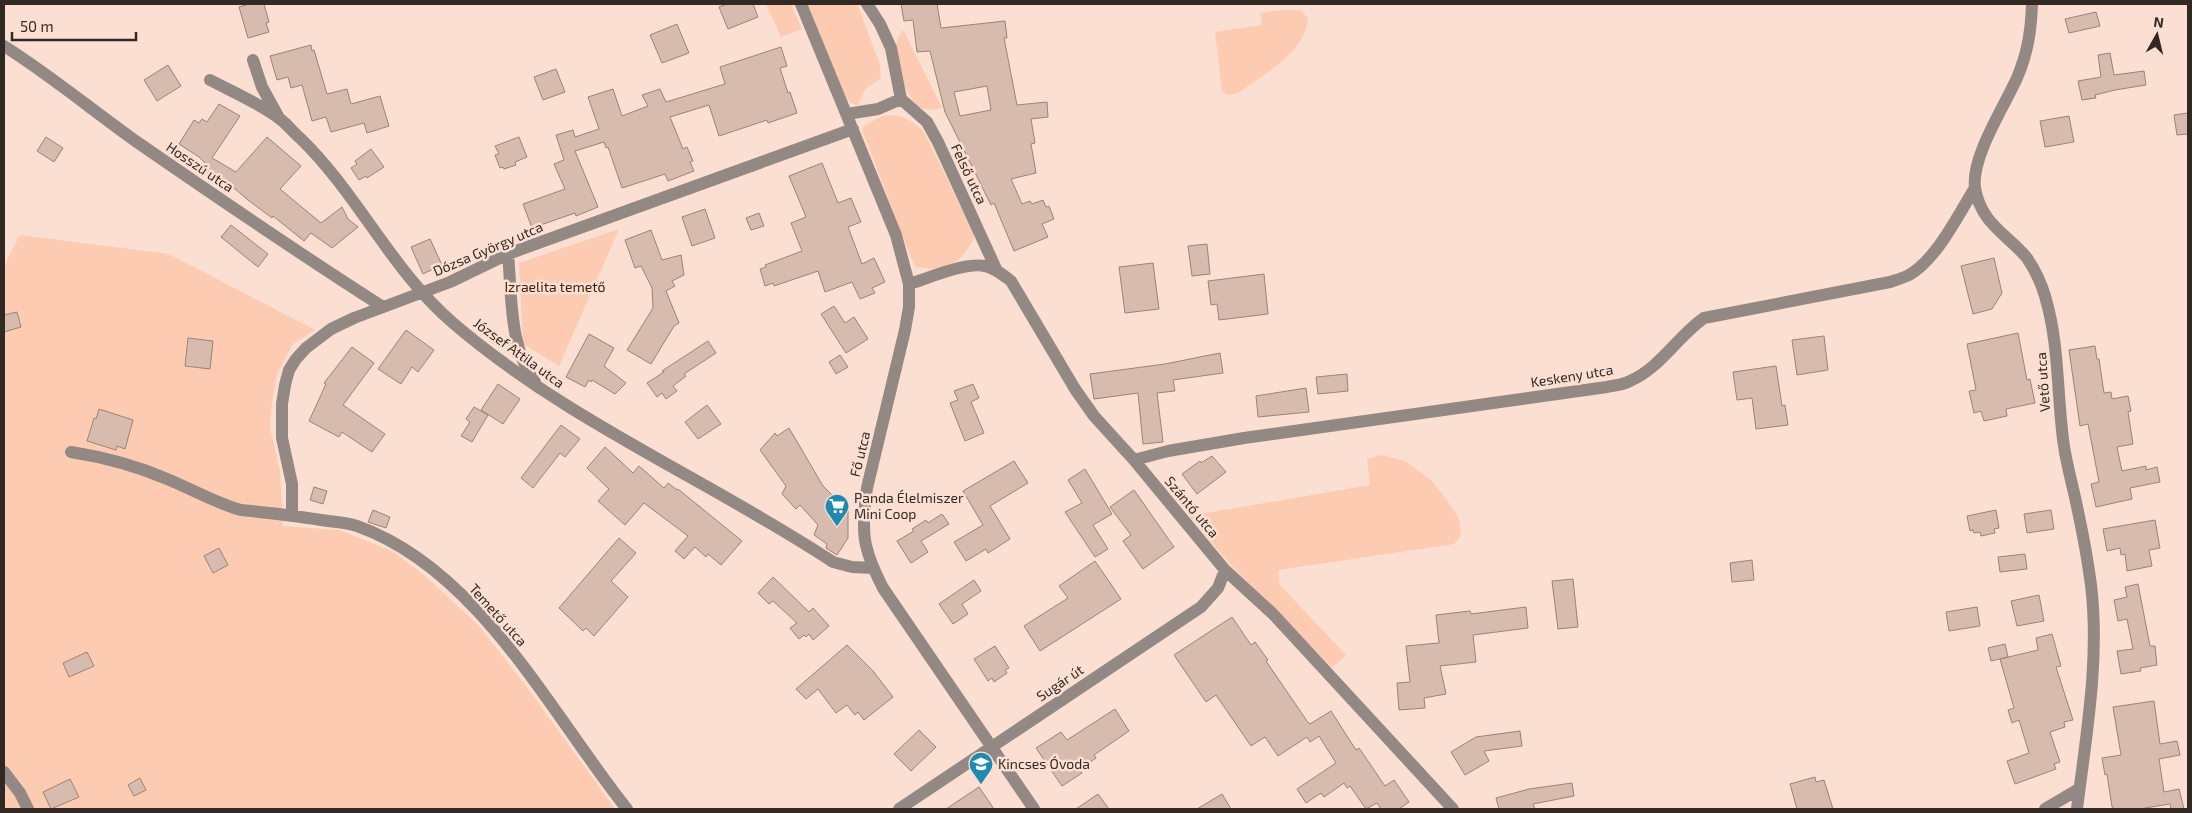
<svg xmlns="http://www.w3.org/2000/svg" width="2192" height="813" viewBox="0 0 2192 813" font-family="'Exo 2',sans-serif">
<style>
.green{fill:#fdcab2}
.building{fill:#d6bbae;stroke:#9c8377;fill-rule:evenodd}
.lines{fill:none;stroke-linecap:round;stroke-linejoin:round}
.minor{stroke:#938883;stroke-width:12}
.labels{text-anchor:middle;stroke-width:5;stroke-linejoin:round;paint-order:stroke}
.street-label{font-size:14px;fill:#332924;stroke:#fbdfd2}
.park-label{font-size:14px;fill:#44200c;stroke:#fbdfd2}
.poi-label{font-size:14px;fill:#332924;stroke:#fbdfd2;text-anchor:start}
</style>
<rect width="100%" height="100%" fill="#fbdfd2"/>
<path class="green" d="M766,4H791L802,29L781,37Z
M806,4H857L880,65L881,78L865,89L858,105L853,104L845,99Z
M1289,9L1302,11L1308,19C1304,54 1265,73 1238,93L1228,95L1222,91L1215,32L1262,25L1260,13Z
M903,30L942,108C936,109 929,111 922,108C907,103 892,55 897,41C898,37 901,33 903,30Z
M885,115C903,115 912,120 924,132L974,234C974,240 972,243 968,248C957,267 937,271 916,267L912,260L862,130L865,125Z
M619,229L559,366L523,344L519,263Z
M20,235L169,254L315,330L293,344L277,374L272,402L270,428L280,471L283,526L339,530L394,552L424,575L479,626L526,686L615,809H4V266Z
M1381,455L1405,461L1431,480L1447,500L1459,519L1461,536L1454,544L1278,570L1279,584L1346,655L1332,668L1230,564L1189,516L1370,485L1367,459Z"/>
<path class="building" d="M249,4H264L269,22L266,23L269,32L248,38L239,7Z
M727,4H753L758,17L728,29L719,7Z
M901,4H937L941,28L1005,21L1007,38H1004L1017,105L1047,102L1048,117L1031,119L1035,143L1031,144L1036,173L1011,179L1022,204L1030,201L1032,204L1043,200L1046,207L1049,206L1054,219L1042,224L1048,237L1014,251L994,203L991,205L945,112L930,51L917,52L913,20L904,21ZM987,86L991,110L960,116L954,92Z
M2096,12L2100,26L2069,33L2065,19Z
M677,24L689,53L662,63L650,35Z
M311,45L312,51L314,50L327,94L347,89L351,104L380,96L389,126L367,133L364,123L331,132L326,117L312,121L302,85L291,88L288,77L277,80L270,56Z
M781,47L787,66L780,68L788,93L790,92L797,113L768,123L767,120L719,136L709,105L670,117L683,149L687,147L693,161L690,162L694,171L668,181L665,174L622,188L608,147L606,148L604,142L575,151L598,207L576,216L575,213L532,228L523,204L565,189L554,164L564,160L556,135L573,130L575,137L599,129L588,97L613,89L622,116L648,106L642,95L660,89L666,102L725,84L720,67Z
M2110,53L2114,75L2144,71L2146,85L2115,90L2095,95L2096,98L2082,100L2078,81L2101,77L2098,55Z
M168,65L181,86L157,101L144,80Z
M556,69L565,92L543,100L534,77Z
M219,104L240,116L212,158L236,172L267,137L301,166L280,189L321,223L342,207L348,219L358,227L332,248L311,233L304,241L273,216L272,218L248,200L219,175L216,179L203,172L207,165L199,157L179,144L194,120L199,123L202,119L207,122Z
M2188,113V134L2177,135L2174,115Z
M2069,116L2074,142L2045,147L2040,121Z
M46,137L63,148L54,162L37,151Z
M519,137L527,157L515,162L516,165L504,169L503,167L500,168L495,155L499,154L495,146Z
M371,149L384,167L367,178L366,176L359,180L351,168L357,164L355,161Z
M822,163L838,203L851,198L861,222L848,227L862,264L874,258L885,282L872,288L875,293L860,299L852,282L825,292L818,271L774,286L773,283L765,286L760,269L766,267L765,265L802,251L791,223L806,217L789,176Z
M705,209L715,238L692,246L682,217Z
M759,213L764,226L751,230L746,218Z
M231,225L268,254L258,267L221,237Z
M651,230L662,260L681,255L684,275L672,281L675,286L666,291L679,323L674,326L651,364L627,350L653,308L652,288L641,266L635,268L625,240Z
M430,239L442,265L423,274L411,247Z
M1207,244L1210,274L1192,276L1188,246Z
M1994,258L2002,293L1992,309L1973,314L1961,266Z
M1153,263L1159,309L1125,313L1119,267Z
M1264,274L1268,314L1219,320L1217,304L1211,305L1208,281Z
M834,306L845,323L854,317L868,339L846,353L821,314Z
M17,312L21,327L4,332V315Z
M406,330L434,350L418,372L412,367L401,384L378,369Z
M2018,333L2027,380L2030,379L2035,403L2006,409L2007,416L1984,421L1981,411L1974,413L1969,391L1976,390L1967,344Z
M589,334L614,348L604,366L626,383L615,394L592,380L591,382L589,380L585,387L566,377Z
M1824,336L1828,370L1797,375L1792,340Z
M188,338L213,341L210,369L185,366Z
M708,341L716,353L684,374L686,376L673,386L677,391L666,399L662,393L657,397L647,383L664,372L662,371Z
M2095,346L2097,359H2099L2104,393L2111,392L2112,399L2128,396L2131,411L2128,412L2133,444L2117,447L2122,471L2146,466V470L2157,467L2160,482L2130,488L2132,499L2096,507L2091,484L2099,482L2088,424L2080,426L2069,350Z
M352,347L374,363L343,405L385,434L372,452L342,432L339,437L309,421L326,384L324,383Z
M1220,353L1223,373L1173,380L1175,391L1157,393L1163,442L1143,444L1138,393L1094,399L1090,374L1165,364Z
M840,355L848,367L836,374L829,362Z
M1776,366L1782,406L1785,405L1788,425L1756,429L1752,398L1737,400L1733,372Z
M1347,374L1348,391L1318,394L1316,377Z
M498,384L520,399L503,424L481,410Z
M973,384L979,398L971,402L984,433L965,441L950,403L958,400L954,391Z
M1306,388L1309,412L1258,417L1256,396Z
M707,405L721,424L698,439L685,422Z
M474,407L488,415L472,442L461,436L470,422L466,419Z
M99,409L133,420L125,449L117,446L116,450L87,441L94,418L96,419Z
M561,425L580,439L565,457L560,453L533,488L521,478Z
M789,428L823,486L836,499L848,502V538L837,555L826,548L827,544L814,535L818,525L800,505L796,509L782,494L786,486L760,450L775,433L777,436Z
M605,447L633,473L639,466L664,488L668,483L677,490L678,489L742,541L721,565L708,554L706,557L695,547L684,559L675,551L688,536L644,503L625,525L598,501L609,489L587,468Z
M1212,456L1226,472L1197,494L1182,474L1200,461L1201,463Z
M1014,461L1028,483L990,506L1010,539L988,553L986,549L966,561L954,542L983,525L963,491Z
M1085,469L1112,514L1093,525L1108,549L1095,557L1065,512L1082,503L1068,480Z
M314,487L327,491L323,504L310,500Z
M1134,490L1174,547L1143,569L1123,541L1131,535L1110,507Z
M373,510L390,517L386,528L368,522Z
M1996,510L1999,528L1994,529L1995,533L1981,536L1980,532L1974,533L1973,530L1970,531L1967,516Z
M2051,510L2054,529L2027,533L2024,514Z
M942,514L949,524L921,541L928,552L911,563L897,541L914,531L912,529L926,520L928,523Z
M2155,520L2160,548L2149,550L2152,566L2127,571L2125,554L2121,555L2120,548L2107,551L2103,529Z
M619,538L636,553L611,581L628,597L594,636L586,628L583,631L559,608Z
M219,548L228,565L213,573L204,556Z
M2025,554L2027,569L2000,572L1998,557Z
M1752,560L1754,580L1732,582L1730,563Z
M1095,561L1121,599L1040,651L1024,626L1068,598L1059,586Z
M773,577L809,612L813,608L829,626L813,640L809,634L806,637L804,635L799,639L790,628L797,623L773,601L769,604L758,593Z
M1573,579L1578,627L1558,629L1552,581Z
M974,580L981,591L962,604L968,614L953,624L939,604Z
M2138,584L2150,646H2155L2157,665L2140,668L2141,671L2121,674L2117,651L2133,649L2127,619L2118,621L2114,600L2127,597L2125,587Z
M2039,595L2044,621L2017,626L2011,601Z
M1526,607L1528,628L1473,635L1476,662L1440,666L1446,694L1424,698L1425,708L1399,710L1397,683L1410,682L1406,646L1439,643L1436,615L1470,611L1471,614Z
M1977,607L1980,626L1949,631L1946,612Z
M1232,617L1251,645L1255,642L1268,660L1266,661L1307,721L1310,724L1331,711L1356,750L1359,748L1385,786L1394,780L1409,802L1399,809H1381L1377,803L1366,809L1350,786L1347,788L1344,783L1324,797L1321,793L1306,803L1297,789L1336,763L1319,736L1310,742L1307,737L1278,756L1265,737L1251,746L1216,695L1206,702L1174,655Z
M2052,634L2061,666L2056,667L2073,720L2064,722L2065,727L2050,732L2060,762L2054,764L2056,769L2015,784L2007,761L2029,753L2019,720L2012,723L2008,710L2014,708L2000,659L2038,650L2036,638Z
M2005,644L2008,657L1991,661L1988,648Z
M847,645L873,671L893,697L864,720L858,712L855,715L847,705L836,713L818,689L806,699L796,689Z
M995,646L1009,668L1005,670L1007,673L994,682L992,678L988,681L974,659Z
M87,652L94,666L69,677L63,663Z
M2154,701L2160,744L2177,741L2180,755L2159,759L2164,792L2179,789L2184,809H2171L2170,804L2139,809H2115L2112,807L2107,774L2105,775L2102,758L2121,755L2113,707Z
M1115,709L1129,731L1094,755L1096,758L1080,769L1082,773L1062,786L1036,748L1061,732L1067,740Z
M919,730L936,747L911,771L894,754Z
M1520,731L1522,746L1484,751L1489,761L1465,775L1451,752L1476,737Z
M1815,777L1816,782L1824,780L1833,809H1797L1790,784Z
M140,778L146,790L134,796L128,785Z
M70,779L79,797L51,809L43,792Z
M1572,783L1574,796L1533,804L1535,809H1499L1496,798L1529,789Z
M979,787L994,809H946Z
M1098,794L1109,809H1076Z
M1222,794L1231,809H1197Z"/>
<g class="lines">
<path class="minor" d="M801,4L896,235L909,284V307L905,330L867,488C861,532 862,547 883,588L1034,809
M867,4L880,24L891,48L901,99
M2032,4C2031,31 2028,52 2017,78C2004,107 1971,157 1975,188C1981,224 2007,234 2027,258C2035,270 2041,282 2045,296C2059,342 2057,392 2063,439C2065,457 2070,475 2074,493C2081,524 2087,554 2091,585C2100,659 2086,736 2077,809
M4,46C50,75 92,110 137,142C218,198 300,254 383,307
M253,60L262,87L279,118
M210,80C231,91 261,104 280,119C287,124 293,132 300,138C358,194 392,271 453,323C567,421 709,480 833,562L852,567L873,568
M847,114L878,109L901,99L927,122L938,142L997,271
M508,254C512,297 509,347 535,382
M909,284C929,278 965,262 985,266C995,268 1003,275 1011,281L1075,389L1094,416L1134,460L1225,570L1273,614L1453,809
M71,452C103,457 137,466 167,479C192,489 215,503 241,510C270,513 299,516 328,521C337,522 348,523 357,526C479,569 551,714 627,809
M1134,460L1168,451L1244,438L1607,387C1615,385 1623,385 1630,381C1660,368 1677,337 1704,318L1890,282C1896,280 1903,278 1909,275C1937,259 1958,215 1975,188
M292,515V484L282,438V404L285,385L289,370L296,359L306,348L331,329L354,318L450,282L508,254L853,129
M4,772L20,793L28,809
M899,809L1201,607L1218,588L1225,570
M2045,809L2079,789"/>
</g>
<defs>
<symbol id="supermarket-pin" viewBox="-11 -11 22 30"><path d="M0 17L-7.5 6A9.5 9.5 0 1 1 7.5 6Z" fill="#1d8bb1" stroke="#fbdfd2"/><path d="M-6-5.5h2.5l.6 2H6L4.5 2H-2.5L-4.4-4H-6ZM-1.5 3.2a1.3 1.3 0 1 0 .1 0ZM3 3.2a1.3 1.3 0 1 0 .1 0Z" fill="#fff"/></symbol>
<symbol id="school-pin" viewBox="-11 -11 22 30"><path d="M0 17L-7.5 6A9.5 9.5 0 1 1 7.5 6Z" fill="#1d8bb1" stroke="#fbdfd2"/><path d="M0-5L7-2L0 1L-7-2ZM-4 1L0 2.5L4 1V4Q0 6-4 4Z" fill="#fff"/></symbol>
</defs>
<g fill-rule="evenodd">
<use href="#supermarket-pin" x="823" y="492" width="28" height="38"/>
<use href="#school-pin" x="967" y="750" width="28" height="38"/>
</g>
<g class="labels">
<g class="street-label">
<text transform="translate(200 167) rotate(34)" y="5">Hosszú utca</text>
<text transform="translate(969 174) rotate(65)" y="5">Felső utca</text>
<text transform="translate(488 249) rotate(-23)" y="5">Dózsa György utca</text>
<text transform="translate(519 353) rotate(36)" y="5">József Attila utca</text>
<text transform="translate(1572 376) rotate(-9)" y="5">Keskeny utca</text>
<text transform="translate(2043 382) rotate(-94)" y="5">Vető utca</text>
<text transform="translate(860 454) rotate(-76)" y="5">Fő utca</text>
<text transform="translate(1192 507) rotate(50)" y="5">Szántó utca</text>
<text transform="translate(498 615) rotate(48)" y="5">Temető utca</text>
<text transform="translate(1060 683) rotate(-34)" y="5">Sugár út</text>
</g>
<g class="park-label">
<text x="555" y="292">Izraelita temető</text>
</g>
<g class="poi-label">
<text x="854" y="503">Panda Élelmiszer<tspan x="854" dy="16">Mini Coop</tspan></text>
<text x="998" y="769">Kincses Óvoda</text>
</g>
</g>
<rect width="2192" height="813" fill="none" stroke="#332924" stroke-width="10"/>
<g transform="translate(2157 35) rotate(8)" stroke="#fbdfd2" stroke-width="4" paint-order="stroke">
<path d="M0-4L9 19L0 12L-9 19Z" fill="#332924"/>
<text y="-8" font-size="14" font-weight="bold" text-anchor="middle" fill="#332924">N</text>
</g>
<path d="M12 32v8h124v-8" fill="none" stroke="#332924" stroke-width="2.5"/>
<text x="20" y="32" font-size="15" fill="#332924" stroke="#fbdfd2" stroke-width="4" paint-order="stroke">50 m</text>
</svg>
